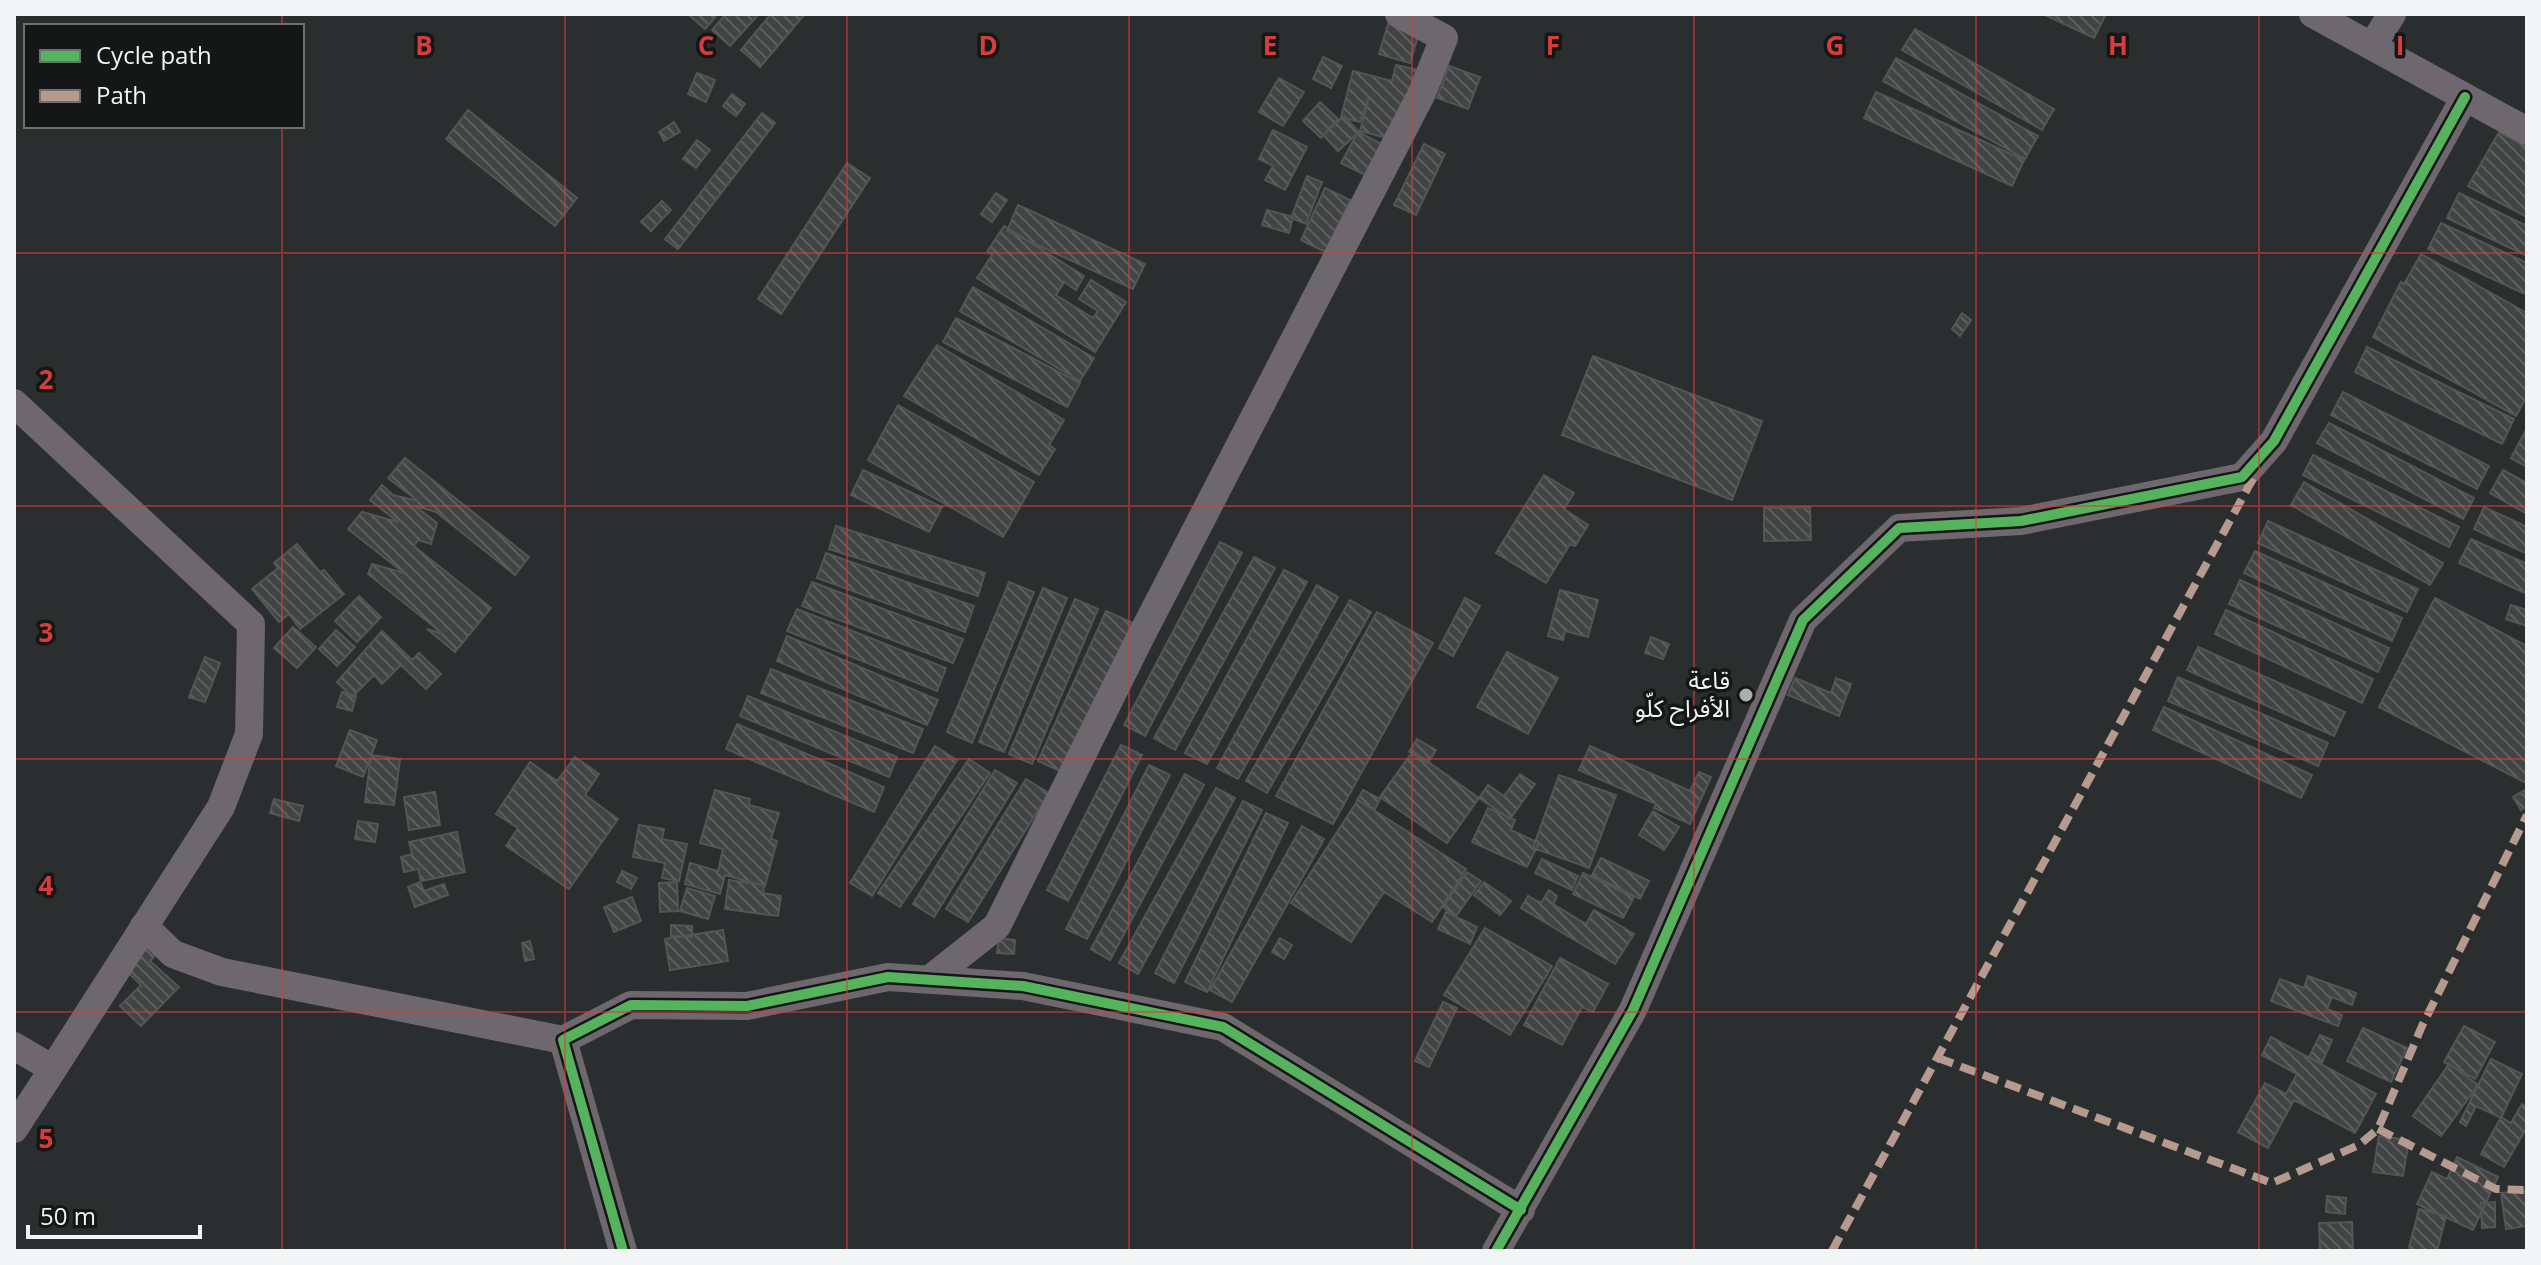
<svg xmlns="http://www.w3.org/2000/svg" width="2541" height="1265" viewBox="0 0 2541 1265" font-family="'Open Sans','Noto Sans Arabic',sans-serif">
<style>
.building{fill:url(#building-back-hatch);stroke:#535656;stroke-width:2}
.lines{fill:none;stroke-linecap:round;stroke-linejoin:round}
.minor{stroke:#6e676e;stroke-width:28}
.quiet{stroke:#b69a8f;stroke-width:8;stroke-dasharray:16 8;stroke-linecap:butt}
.cycleway-casing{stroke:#141716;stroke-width:15}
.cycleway{stroke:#56b35d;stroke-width:10}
.grid{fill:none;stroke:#d93c3c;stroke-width:2;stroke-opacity:0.55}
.poi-dot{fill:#acafaf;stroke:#141716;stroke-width:3}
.labels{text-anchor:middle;stroke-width:7;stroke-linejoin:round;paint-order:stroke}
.poi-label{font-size:24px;fill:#f2f5f5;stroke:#141716;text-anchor:end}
.grid-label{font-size:26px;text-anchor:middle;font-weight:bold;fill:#d93c3c;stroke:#141716;stroke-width:7;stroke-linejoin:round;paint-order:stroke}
</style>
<defs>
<pattern id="building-back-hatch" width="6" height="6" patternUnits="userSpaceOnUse" patternTransform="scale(2)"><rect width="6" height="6" fill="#424444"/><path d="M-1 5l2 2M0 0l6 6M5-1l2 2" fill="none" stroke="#5e6060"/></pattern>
</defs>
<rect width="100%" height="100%" fill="#2b2e2e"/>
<path class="building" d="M688,14H718L705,29Z
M726,14H759L730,46L712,30Z
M771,14H805L760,67L741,50Z
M2043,14H2106L2094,38Z
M1388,24L1419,33L1410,63L1379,54Z
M1915,29L2054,109L2042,130L1902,50Z
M1323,57L1342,66L1331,88L1313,79Z
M1896,58L2038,136L2025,159L1883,81Z
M1396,65L1418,70L1399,141L1360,131L1369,97L1360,122L1341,117L1353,71L1392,81Z
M1449,66L1480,77L1468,109L1437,98Z
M697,73L715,80L706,102L688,94Z
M1279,78L1304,92L1283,126L1259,112Z
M1876,92L2024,160L2012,186L1864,118Z
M732,94L745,104L736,116L723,106Z
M1320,102L1338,119L1321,138L1303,121Z
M468,110L577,198L555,226L446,139Z
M762,113L775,123L678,249L665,239Z
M1344,116L1359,132L1338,151L1323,135Z
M674,122L680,132L664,141L659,132Z
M1273,130L1307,147L1285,190L1265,180L1273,166L1259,159Z
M1358,132L1385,146L1369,177L1341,163Z
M2499,132L2527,147V217L2468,186Z
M697,140L710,150L696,168L683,159Z
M1424,144L1445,154L1416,215L1394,205Z
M847,163L870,178L781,314L758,299Z
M1307,176L1322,182L1306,224L1291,218Z
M1325,188L1350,200L1325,252L1301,240Z
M996,193L1007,200L992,222L981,214Z
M2459,193L2527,226V256L2447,218Z
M662,201L671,210L651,231L641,222Z
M1018,205L1145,264L1133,289L1007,231Z
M1267,210L1293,217L1289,233L1262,225Z
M2441,223L2527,263V295L2428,249Z
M1004,226L1084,276L1076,290L1064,282L1056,295L1093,318L1098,311L1079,299L1091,280L1126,302L1095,352L977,278L992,255L987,252Z
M2421,254L2527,313V396L2516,416L2373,337L2401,282L2404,284Z
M973,287L1094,358L1080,381L960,311Z
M1962,313L1971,320L1960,336L1952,329Z
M956,318L1080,383L1067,407L943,342Z
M937,345L1064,420L1049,445L1055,449L1039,475L904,396Z
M2367,347L2514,419L2502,444L2355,372Z
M1593,356L1762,421L1732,500L1562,435Z
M2343,392L2489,466L2477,489L2331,415Z
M898,405L1034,482L1003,537L868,460Z
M2329,423L2474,498L2463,519L2317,443Z
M2527,428V467L2511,458Z
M2313,455L2459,527L2449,547L2303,475Z
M405,458L529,557L515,575L436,512L415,506L437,523L431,544L418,540L414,546L491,608L455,652L427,629L443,634L368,574L372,564L404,573L348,529L362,512L398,522L370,500L382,485L393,495L418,501L388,478Z
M863,470L942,507L929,532L851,495Z
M2503,470L2527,483V514L2490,493Z
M1544,475L1574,493L1564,509L1588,525L1575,546L1570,544L1546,583L1496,553Z
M2304,482L2443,563L2430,585L2291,505Z
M1810,507L1811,540L1764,541V508Z
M2484,507L2527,527V554L2474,529Z
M2268,521L2418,589L2407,612L2258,543Z
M836,526L985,573L978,596L829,549Z
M2471,539L2527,564V594L2459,563Z
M1220,542L1242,553L1145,736L1124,725Z
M297,544L320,572L324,570L344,594L300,629L289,614L279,622L252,589L278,568L274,563Z
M2255,551L2402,618L2392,641L2244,573Z
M826,553L974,606L965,632L817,578Z
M1254,557L1275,568L1175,750L1154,738Z
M1284,570L1307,582L1207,764L1185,753Z
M2240,580L2389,648L2378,672L2229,604Z
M812,582L963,639L953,663L802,606Z
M1009,582L1034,592L972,743L947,732Z
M1317,585L1338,597L1238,779L1217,768Z
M1043,588L1067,598L1004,752L979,742Z
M1560,590L1598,600L1588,637L1565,631L1563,640L1548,636Z
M359,596L381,617L357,642L335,621Z
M1465,598L1480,606L1453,656L1439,648Z
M2435,598L2527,646V777L2524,782L2379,707Z
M1075,599L1098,609L1032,764L1009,754Z
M1350,600L1371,612L1267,793L1246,781Z
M2511,605L2527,610V626L2506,619Z
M797,609L946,668L937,691L787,631Z
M2226,610L2373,679L2362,703L2215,634Z
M1106,611L1133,623L1064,773L1038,761Z
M1377,612L1433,643L1333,824L1276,796Z
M293,627L316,647L297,668L274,648Z
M336,630L355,647L337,666L319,649Z
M382,631L412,660L419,653L441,674L426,689L401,665L382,684L374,675L352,697L337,682Z
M787,636L938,700L927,725L777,661Z
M1651,637L1669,644L1663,659L1645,653Z
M2198,647L2345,712L2334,736L2187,670Z
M1507,652L1558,678L1528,734L1477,707Z
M205,657L220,663L205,702L189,697Z
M771,669L923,729L913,753L761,693Z
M2178,677L2328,743L2318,766L2168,701Z
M1795,678L1831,693L1836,678L1851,684L1839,716L1788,695Z
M342,692L356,696L352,711L337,707Z
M748,696L897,757L889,777L740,716Z
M2164,707L2312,775L2301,798L2153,730Z
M737,724L884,787L874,812L726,749Z
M350,730L377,740L363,777L336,766Z
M1417,739L1436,750L1428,763L1409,752Z
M1121,745L1142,755L1068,901L1047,890Z
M935,746L957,760L872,896L850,883Z
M1590,746L1690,791L1699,772L1711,777L1690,824L1654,808L1656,804L1579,770Z
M1413,751L1479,798L1488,785L1504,796L1520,774L1535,784L1510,819L1479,798L1447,843L1380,797Z
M371,755L400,759L394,805L365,802Z
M575,757L599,774L585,795L618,819L569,889L506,846L518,828L496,814L530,762L557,781Z
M969,759L990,773L900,907L878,893Z
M1149,765L1170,775L1087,939L1066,929Z
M995,770L1017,783L934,917L913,904Z
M1185,774L1204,785L1110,960L1091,949Z
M1559,775L1616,795L1589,868L1533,848Z
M1026,779L1049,793L968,922L946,909Z
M1216,788L1235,798L1138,974L1119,963Z
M715,790L750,799L749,805L779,813L771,839L777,841L765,886L725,875L720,894L685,884L690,863L718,871L723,849L700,843Z
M1363,790L1380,799L1375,809L1357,800Z
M2525,790L2527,806L2521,810L2513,797Z
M435,792L440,825L409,830L404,797Z
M274,799L303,806L299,821L270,813Z
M1358,800L1466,869L1432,922L1384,892L1351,942L1291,903Z
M1243,801L1262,810L1174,983L1155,973Z
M1488,808L1515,820L1511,830L1539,843L1527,867L1472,842Z
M1653,811L1679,827L1664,850L1639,835Z
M1266,813L1288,823L1207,992L1185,982Z
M358,821L378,824L375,842L355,839Z
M639,825L664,829L662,839L687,844L679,881L662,878L665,863L633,857Z
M1302,826L1324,839L1232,1002L1210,990Z
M457,832L465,872L421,881L418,869L404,872L401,857L412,854L409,842Z
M1601,858L1649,881L1640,899L1592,875Z
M1542,859L1578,876L1572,890L1535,873Z
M622,871L637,878L631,889L617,882Z
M1467,872L1481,881L1456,916L1443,907Z
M1583,873L1634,897L1623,918L1573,894Z
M729,880L764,885L763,893L781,896L778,916L725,909Z
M420,882L424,891L444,884L448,895L415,907L408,887Z
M677,882L678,911L660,912L659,883Z
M1484,882L1511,901L1500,915L1474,895Z
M687,888L715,896L708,919L680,911Z
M1549,890L1557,896L1553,904L1586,924L1594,910L1634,934L1615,964L1521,908L1528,896L1541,903Z
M632,897L641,921L614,932L604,907Z
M1446,912L1477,927L1470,944L1438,929Z
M671,925L692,926V937L671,936Z
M1485,928L1552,966L1510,1035L1444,995Z
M723,930L728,961L670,970L665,939Z
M146,937L160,950L150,961L179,987L141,1026L120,1006L141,985L120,965Z
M999,938L1015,940L1014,954L997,953Z
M1280,938L1292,945L1284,959L1272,952Z
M530,941L534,959L525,961L522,943Z
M1560,958L1608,984L1593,1012L1582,1007L1562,1045L1524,1025Z
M2308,976L2356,993L2352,1005L2332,997L2327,1009L2342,1015L2338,1026L2271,1001L2280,979L2304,988Z
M1443,1002L1457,1008L1429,1067L1415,1061Z
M2464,1026L2495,1042L2475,1079L2444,1062Z
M2363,1028L2407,1048L2391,1082L2347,1061Z
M2320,1035L2332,1040L2322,1063L2309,1057Z
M2271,1037L2376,1094L2355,1133L2294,1100L2268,1148L2238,1132L2265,1083L2286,1094L2297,1074L2262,1055Z
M2491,1059L2522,1074L2501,1118L2476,1106L2466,1126L2460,1122Z
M2449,1064L2478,1085L2441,1136L2413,1116Z
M2522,1104L2527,1107V1127L2504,1167L2481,1154L2501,1117L2511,1123Z
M2379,1136L2409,1140L2403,1176L2373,1172Z
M2457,1157L2498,1177L2473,1230L2417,1204L2432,1172L2447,1179Z
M2527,1190V1226L2506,1229L2501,1193Z
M2327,1196L2346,1198L2345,1214L2326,1212Z
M2495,1202V1227L2482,1228L2481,1203Z
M2419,1209L2446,1216L2437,1251H2408Z
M2352,1222L2353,1251H2320L2319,1223Z"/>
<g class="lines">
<path class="minor" d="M2313,14L2527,131
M2372,46L2392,14
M14,403L251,624L249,734L221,807L53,1069
M144,926L173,954L222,972L563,1040
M930,979L997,926L1140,638L1422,93L1444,38L1399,14
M14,1046L53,1069L14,1129
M623,1251L563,1040L631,1005L747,1006L888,977L1023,986L1223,1027L1521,1210
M1496,1251L1633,1010L1803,620L1899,528L2021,521L2242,477L2274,441L2465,97"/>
<path class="quiet" d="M1938,1058L2272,1183L2359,1145L2378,1129L2422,1026L2527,815
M2378,1129L2496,1189L2527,1190
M1832,1251L2257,471"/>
<defs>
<path id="cycleway" d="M623,1251L563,1040L631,1005L747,1006L888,977L1023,986L1223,1027L1521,1210
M1496,1251L1633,1010L1803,620L1899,528L2021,521L2242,477L2274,441L2465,97"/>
</defs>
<use href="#cycleway" class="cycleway-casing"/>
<use href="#cycleway" class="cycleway"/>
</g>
<path class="grid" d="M282,14V26M565,14V1251M847,14V1251M1129,14V1251M1412,14V1251M1694,14V1251M1976,14V1251M2259,14V1251M282,126V1251M14,253H2527M14,506H2527M14,759H2527M14,1012H2527"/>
<circle class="poi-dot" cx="1746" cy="695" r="8"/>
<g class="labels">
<g class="poi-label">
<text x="1730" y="689">قاعة<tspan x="1730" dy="28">الأفراح كلّو</tspan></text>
</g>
</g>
<g class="grid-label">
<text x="424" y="55">B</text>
<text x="706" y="55">C</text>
<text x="988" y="55">D</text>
<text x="1270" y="55">E</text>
<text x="1553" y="55">F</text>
<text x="1835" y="55">G</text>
<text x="2118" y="55">H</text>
<text x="2400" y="55">I</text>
<text x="46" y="389">2</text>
<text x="46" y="642">3</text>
<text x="46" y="895">4</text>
<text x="46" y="1148">5</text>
</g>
<rect width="2541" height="1265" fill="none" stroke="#f2f5f5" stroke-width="32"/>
<rect x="24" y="24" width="280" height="104" fill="#141716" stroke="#6d706f" stroke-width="2"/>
<rect x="40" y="50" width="40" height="12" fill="#56b35d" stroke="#6d706f" stroke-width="2"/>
<text x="96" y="64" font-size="24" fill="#f2f5f5">Cycle path</text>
<rect x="40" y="90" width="40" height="12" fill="#b69a8f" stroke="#6d706f" stroke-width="2"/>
<text x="96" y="104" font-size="24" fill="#f2f5f5">Path</text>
<path d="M28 1225v12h172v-12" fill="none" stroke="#f2f5f5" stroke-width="4"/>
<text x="40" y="1225" font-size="24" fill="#f2f5f5" stroke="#141716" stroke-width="6" paint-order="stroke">50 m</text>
</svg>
